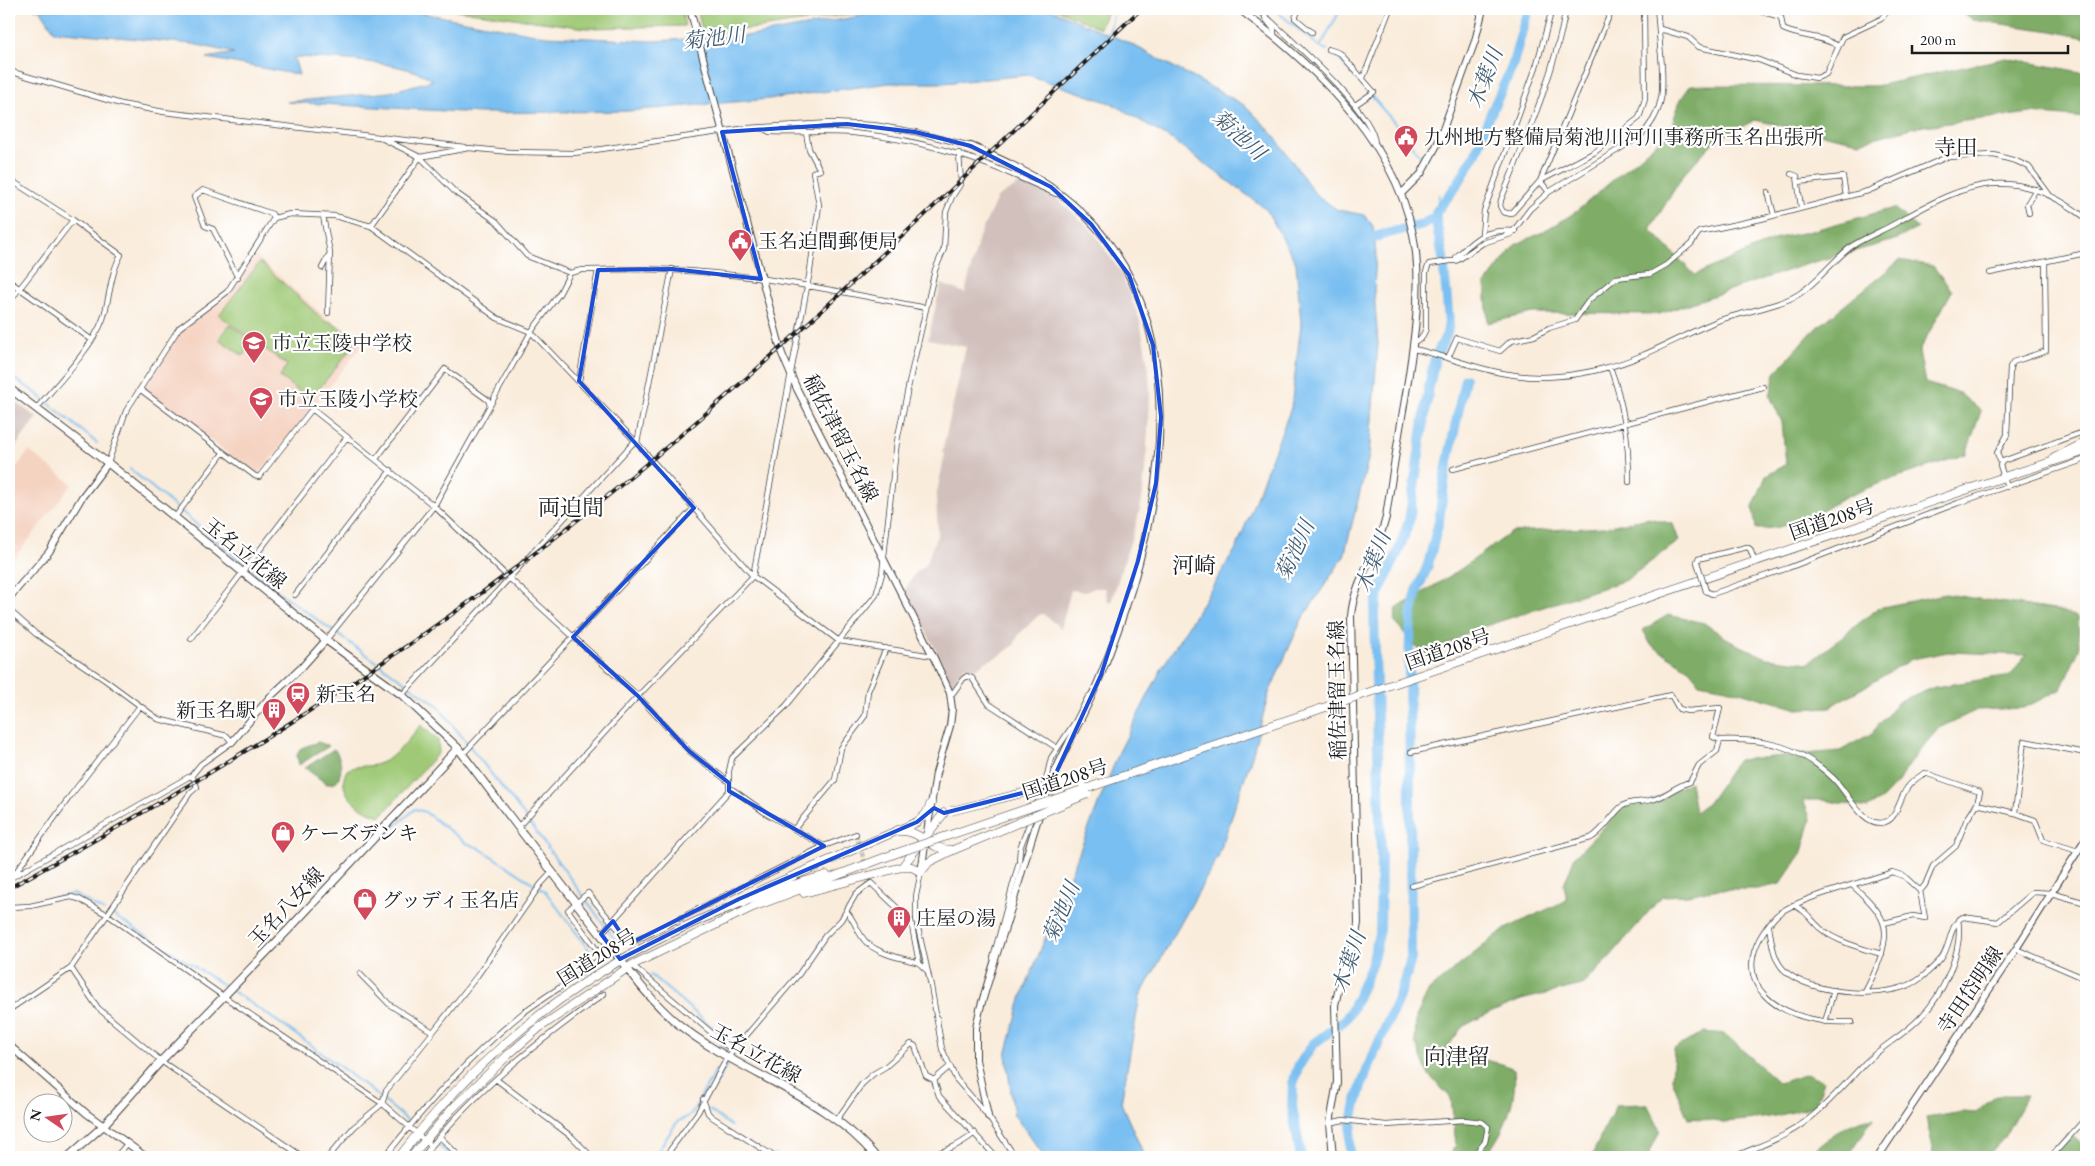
<svg xmlns="http://www.w3.org/2000/svg" width="2095" height="1166" viewBox="0 0 2095 1166" font-family="'EB Garamond','Noto Serif JP',serif">
<style>
.built{fill:#f5d3c1}
.industrial{fill:#d1c0bc}
.green{fill:#9fc976;stroke:#5e7249}
.forest{fill:#7fad67;stroke:#4e6442}
.water{fill:#7abff1;stroke:#4b6e86}
.lines{fill:none;stroke-linecap:round;stroke-linejoin:round}
.stream{stroke:#7abff1;stroke-width:2}
.river{stroke:#7abff1;stroke-width:10}
.street-tunnel{stroke:#cdc2b5;stroke-width:4.5;stroke-dasharray:4.5 2;stroke-linecap:butt}
.street-casing{stroke:#3d3b39;stroke-width:6}
.secondary-casing{stroke:#3d3b39;stroke-width:8}
.primary-casing{stroke:#3d3b39;stroke-width:9}
.highway-casing{stroke:#3d3b39;stroke-width:9}
.street{stroke:#fff;stroke-width:4.5}
.secondary{stroke:#fff;stroke-width:6}
.primary{stroke:#fff;stroke-width:7}
.highway{stroke:#fff;stroke-width:8}
.rail-casing{stroke:#1c1c1c;stroke-width:4}
.rail{stroke:#fff;stroke-width:2;stroke-dasharray:5.5;stroke-linecap:butt}
.street-bridge-casing{stroke:#3d3b39;stroke-width:6;stroke-linecap:butt}
.highway-bridge-casing{stroke:#3d3b39;stroke-width:9;stroke-linecap:butt}
.street-bridge{stroke:#fff;stroke-width:4.5}
.highway-bridge{stroke:#fff;stroke-width:8}
.marked{fill:none;stroke:#1d4ed8;stroke-width:4;stroke-linejoin:round}
.labels{text-anchor:middle;stroke-width:4.5;stroke-linejoin:round;paint-order:stroke}
.poi-label{font-size:20px;fill:#1c1c1c;stroke:#fff;text-anchor:start}
.street-label{font-size:20px;fill:#1c1c1c;stroke:#fff}
.water-label{font-size:21px;font-style:italic;fill:#425d71;stroke:#fff}
.quarter-label{font-size:22px;fill:#1c1c1c;stroke:#fff}
</style>
<rect width="100%" height="100%" fill="#fff"/>
<filter id="ink" filterUnits="userSpaceOnUse"><feTurbulence type="fractalNoise" baseFrequency=".02" numOctaves="2"/><feDisplacementMap in="SourceGraphic" scale="10" xChannelSelector="R" yChannelSelector="G"/><feConvolveMatrix kernelMatrix="1 2 1 2 8 2 1 2 1" color-interpolation-filters="sRGB"/></filter>
<filter id="wash" filterUnits="userSpaceOnUse"><feTurbulence type="fractalNoise" baseFrequency=".0096" numOctaves="4" result="noise"/><feDisplacementMap in="SourceGraphic" scale="20" xChannelSelector="R" yChannelSelector="G"/><feGaussianBlur stdDeviation="1.12" result="paint"/><feColorMatrix in="noise" values="0 0 0 0 0 0 0 0 0 0 0 0 0 0 0 0 0 1.4 0 .05"/><feComposite in="paint" operator="in"/></filter>
<g filter="url(#wash)">
<rect width="100%" height="100%" fill="#f9ecdb"/>
<path class="built" d="M256,256L324,316L352,333L365,330L369,337L258,475L255,474L144,390L184,325L228,297Z
M29,451L72,484L9,565V477Z"/>
<path class="industrial" d="M1028,184L1059,200L1091,229L1121,273L1140,321L1149,371L1150,396L1146,460L1142,501L1136,524L1111,602H1108L1105,588H1094L1086,592L1071,590L1061,628L1043,614L1039,615L1019,634L1014,645L1001,655L985,662L976,669H971L965,666L951,686L943,664L905,590L915,573L925,566L938,533L936,497L945,454L942,453L966,347L928,339L941,284L965,293L979,237L997,198L1018,185Z
M9,397L37,418L9,455Z"/>
<path class="green" d="M449,9H681L685,26L586,28Z
M697,9H869L858,13L760,28L703,33Z
M1056,9H1108L1100,28Z
M260,262L327,323L329,321L358,340L310,400L280,377L287,365L219,315Z
M230,325L253,342L243,356L219,339Z
M421,725L438,740L439,752L381,816C362,812 334,793 347,770C357,764 367,768 378,764C396,758 408,739 421,725Z"/>
<path class="forest" d="M1959,9H2086V38L2052,31L1973,20Z
M2006,58L2086,73V118L2031,113L1916,127L1859,142L1755,120L1715,140L1684,174L1650,229L1695,275L1778,238L1807,232L1894,208L1918,228L1895,240L1804,265L1659,314L1532,313L1488,323L1485,284L1515,245L1549,229L1577,211L1670,131L1680,100L1691,85L1876,86Z
M1900,260L1933,266L1952,291L1919,351L1925,383L1959,393L1981,411L1966,454C1930,467 1893,477 1858,492C1823,507 1795,530 1756,529L1753,507L1766,476L1786,464L1782,422L1770,396L1775,373L1812,332Z
M1649,518L1673,524L1679,541L1626,580L1473,630L1427,655L1415,646L1394,621L1396,609L1458,571L1512,532L1604,527Z
M1945,594L2055,610L2078,617L2079,650L2061,689L2024,708L1977,710L1939,728L1919,751L1897,783L1882,799L1868,808L1822,800H1803L1811,820L1801,855L1780,884L1757,889H1719L1688,895L1662,896L1603,965L1582,985L1521,1000L1487,1014L1462,1027L1445,1051L1502,1064L1514,1069C1518,1099 1504,1135 1484,1157H1447L1456,1145L1451,1098L1428,1074L1415,1042L1416,1017L1429,990L1503,930L1567,900L1564,885L1575,856L1628,803L1653,800L1690,782L1695,812L1707,804L1738,760L1840,751L1872,733L1899,701L1935,687L2011,675L2026,655L1948,652L1912,659L1830,707L1798,709L1726,688L1699,683L1690,670L1651,645L1643,630L1668,615L1704,623L1732,642L1767,658L1809,663L1878,608Z
M318,742L329,746L299,765L297,755L301,748Z
M334,749C342,759 344,773 335,783L327,784L305,768Z
M1704,1032L1725,1034L1779,1083L1808,1074L1824,1081L1815,1105C1787,1116 1753,1120 1723,1122C1711,1122 1700,1117 1688,1119L1672,1079L1674,1049Z
M1996,1095H2027L2003,1139L1986,1157H1932L1933,1148L1926,1118L1963,1112L1976,1113Z
M1647,1104L1660,1130L1648,1157H1591L1616,1105Z
M1873,1118L1848,1157H1808L1811,1152C1834,1135 1844,1123 1873,1118Z
M2068,1133L2086,1149L2085,1157H2046Z"/>
<path class="water" d="M34,9H401L545,36L653,41L756,35L860,16L876,9H1050L1131,44L1246,106L1273,134L1316,195L1338,210L1364,215L1373,226L1376,254L1374,291L1378,344L1369,456L1344,556L1301,621L1269,693L1252,756L1218,857L1140,996L1121,1103L1145,1157H1045L1014,1115L1006,1055L1021,999L1119,752L1162,668L1237,547L1291,408L1301,324L1296,263L1266,209L1174,141L1113,104L1028,75L943,83H889L769,99L628,111L480,113L287,102L390,92L433,80C404,60 330,59 294,57L299,75L207,58L234,53L193,44L54,31L40,9Z"/>
<g class="lines">
<path class="stream" d="M1274,9L1320,47L1327,50
M1108,35L1115,9
M1320,47L1341,9
M1334,53L1393,121L1424,161
M1435,217L1439,195
M9,375L36,393L97,443
M130,469L277,591L437,705L527,819L618,944
M381,839L415,809L425,812L466,843L479,848L545,891L590,951L593,959
M46,899L74,894L104,911
M111,914C213,977 315,1042 407,1120
M651,975L719,1033
M721,1044L728,1050
M714,1087L728,1063
M709,1110L731,1126
M437,1144L452,1157
M775,1154L779,1157
M654,1157L677,1122L691,1115L716,1070"/>
<path class="river" d="M1363,240L1423,224L1435,217
M1301,1157L1292,1106L1293,1084L1298,1067L1313,1044L1345,1020L1352,1009L1371,967L1380,930L1381,852L1374,616L1378,594L1399,550L1409,521L1429,386L1435,358L1447,334L1449,322L1443,257L1436,221V212L1457,185L1476,153L1490,115L1512,67L1528,9
M1350,1157C1346,1085 1395,1026 1411,958L1409,660L1411,616L1417,591L1428,565L1439,521L1445,476L1465,379"/>
</g>
</g>
<g filter="url(#ink)">
<g class="lines">
<path class="street-tunnel" d="M856,834L871,883"/>
<defs>
<path id="street" d="M1258,9C1283,33 1375,111 1375,144
M1299,9L1295,18L1312,32
M1477,9L1481,16
M1566,9C1554,75 1526,138 1501,200L1500,206L1503,212L1511,214L1540,181L1595,152L1639,118L1645,99L1644,9
M1753,9L1781,17L1783,29C1802,38 1821,35 1838,46
M1265,18L1274,30V36
M1660,29L1688,37L1699,47L1759,60L1797,75L1817,78L1826,74L1843,37L1881,19L1889,9
M1328,49L1340,53L1374,92L1355,105
M9,71L121,104L164,112L465,147
M1363,78L1390,9
M762,128L770,132C798,133 826,131 853,133C931,140 987,162 1056,194
M381,138L420,157L456,193L496,221L527,256L570,273L582,270C612,270 643,268 673,270C758,274 842,292 926,308
M420,157L469,148L510,152L574,153L747,128L831,123L874,125L915,132L971,146
M1791,174L1797,176L1801,208
M9,179L73,220L121,255C110,274 110,298 103,319C93,347 56,385 36,409
M1798,182L1843,177L1846,196
M1549,192L1540,181L1612,9
M1768,192L1774,215
M2029,213L2027,204L2036,189
M371,226L420,157
M1482,234L1484,211L1536,67L1552,9
M1456,261V257C1477,237 1484,229 1515,231
M322,268L330,253L323,216
M1990,273L2086,253
M238,278L213,229L205,226L194,197L203,190L272,214L274,218
M9,281L92,340
M9,302L73,220
M328,313L330,253
M1413,342L1421,339L1426,329V272L1429,264L1458,260L1483,243L1511,234L1530,209L1549,192L1639,137C1665,113 1664,88 1661,55C1659,40 1659,24 1657,9
M1413,349C1445,355 1475,369 1508,374C1538,380 1576,376 1605,368C1646,358 1681,335 1720,320C1743,312 1780,306 1799,294C1819,281 1833,260 1852,246C1866,237 1882,231 1896,223C1969,180 2014,164 2086,218
M1448,358L1457,338L1500,351L1511,341L1534,336L1549,328L1575,320L1589,300L1616,278L1650,274L1666,265L1691,244L1699,232L1761,219L1868,191L1947,157L1994,155L2016,161L2029,167L2049,194
M1610,367C1624,404 1629,442 1629,482
M579,381L598,270
M141,390L255,476L259,477L312,409L434,506L509,578L638,696L689,751L729,782
M637,443L672,269
M376,459L445,369L488,400L490,405
M108,463L126,411L179,328L227,292L274,218L290,214L335,216L371,226L497,318L531,332L637,443L753,576L839,641L933,656
M2001,463L1997,453L2007,435L2010,367L2013,362L2046,351L2045,262
M1453,469L1763,387
M2007,487L2000,465L2003,461L2086,431
M175,517L223,453
M1697,562L1698,559L1747,547L1750,549L1755,562
M1706,591L1712,594L1788,568L1958,503L2086,459
M295,595L391,470
M9,610L36,634L105,680L158,719L227,736L232,742L201,764L192,775L9,879
M191,639L347,437
M326,640L434,506L531,332L559,294L570,273
M950,693H953L963,679L967,676L972,678L989,704L1057,748
M402,695L635,441
M1411,752L1671,695L1679,709L1688,711L1720,708L1713,737L1720,740C1765,738 1799,746 1833,778C1847,791 1863,829 1885,822C1897,819 1900,797 1907,788C1912,781 1918,777 1925,773L1980,792L1977,804L1966,821L1956,846L1933,866L1925,885L1920,891L1925,918L1913,916L1884,923
M463,754L694,508
M729,791L732,789L767,814L824,846
M1977,804L2015,813L2035,820L2043,840L2078,851
M2015,813L2024,741L2086,753
M518,827L638,696L753,576L810,271L819,205L813,172L820,170L809,149L806,133
M794,829L835,780L841,748L865,716L868,691L886,648
M921,872L916,896V919L931,986L942,1049L956,1079L988,1116L1015,1157
M13,876L71,795L140,706
M1412,886L1591,838C1604,830 1610,817 1621,807C1630,800 1641,803 1651,800C1664,798 1675,786 1690,782L1699,765L1717,751L1720,740
M1853,886C1864,896 1878,908 1883,922C1891,941 1874,975 1865,992
M1793,905C1806,910 1810,919 1820,928C1832,940 1865,950 1882,954
M9,907L30,906L71,897L79,899L108,915L223,996L383,1104L431,1146
M846,911C855,920 858,935 867,943C881,955 902,958 919,963
M1769,927C1772,942 1773,959 1784,970C1810,996 1893,1001 1921,978C1928,972 1935,966 1941,959C1951,946 1949,924 1963,917L1998,922L2033,892L2051,893L2086,903
M601,934L729,791V771L732,758L786,706L876,595L882,574L897,441L911,374L935,270L944,249L946,212L952,197L961,183L959,153
M2016,949L2086,979
M993,958L1019,862L1020,848L1046,780L1051,758L1075,722L1088,697L1093,693
M632,965L733,1051
M71,968L98,1008L161,1061L303,1157
M9,1010L71,968L190,793L197,787L192,775
M1825,1022L1834,990
M1852,1022C1785,1026 1715,985 1775,917C1792,899 1865,882 1892,872L1904,876L1920,891
M433,1032L477,976L541,884L553,871
M497,1080L572,1137L592,1157
M934,1080L939,1096L996,1157
M934,1080L949,1067
M703,1099L708,1113L712,1117L775,1157
M836,1121L862,1084L873,1074L885,1067L911,1044L915,1046L926,1076L934,1080
M1330,1123L1343,1120L1386,1125L1464,1120L1482,1122L1488,1127L1485,1142L1473,1157
M440,1137L460,1157
M116,1157L127,1144
M328,1157L354,1127L382,1104L386,1091L433,1032L390,1005L360,974
M385,1157C426,1104 472,1054 524,1012C549,993 578,978 602,957L568,910L588,893C598,905 621,936 633,942L824,846L856,834
M423,1157C472,1092 539,1041 604,994
M665,1157L698,1112L727,1058L799,974L825,936L841,920L856,894L871,883L911,921L919,963L926,970
M921,1157C943,1153 957,1147 975,1133
M1734,1157C1751,1149 1770,1143 1786,1134C1818,1117 1841,1088 1865,1063C1882,1046 1904,1035 1921,1017C1942,996 1964,950 1958,920
M2051,1157L2086,1118"/>
<path id="secondary" d="M690,9L782,354L797,389L933,656L950,693L952,709L950,726L936,773L921,872
M1239,9C1319,69 1404,149 1416,253C1421,300 1413,348 1406,393C1399,434 1392,475 1386,517C1378,552 1354,580 1351,616L1358,923L1355,941L1342,974L1335,1005L1337,1082L1330,1123L1333,1157
M971,146C998,158 1025,170 1049,186C1213,298 1163,524 1100,677C1086,712 1066,745 1052,779C1037,817 1026,857 1015,896C1003,934 991,971 980,1009L976,1028V1060L988,1116
M1402,193L1421,174L1438,143L1475,41L1483,9
M9,598L49,552L82,497L108,463
M232,742L269,698L302,667L326,640
M9,1045L86,1113L146,1157
M1878,1157L2016,949L2086,838"/>
<path id="primary" d="M9,388L108,463L326,640L402,695L458,748C504,809 551,871 598,931C623,962 646,997 677,1023C739,1074 824,1094 876,1157
M68,1157L103,1126L161,1061L289,929L458,748"/>
<path id="highway" d="M2054,458L2086,442
M1464,660L2010,475L2086,451
M900,831C921,830 930,850 951,850
M902,867L944,813
M761,890L917,822L926,814L931,803
M804,893L902,867H912L921,872L929,862L953,850
M399,1157C511,1012 650,924 826,875
M411,1157L452,1109L509,1054L539,1028L632,965L753,907L894,854"/>
</defs>
<use href="#street" class="street-casing"/>
<use href="#secondary" class="secondary-casing"/>
<use href="#primary" class="primary-casing"/>
<use href="#highway" class="highway-casing"/>
<use href="#street" class="street"/>
<use href="#secondary" class="secondary"/>
<use href="#primary" class="primary"/>
<use href="#highway" class="highway"/>
<defs>
<path id="rail" d="M9,888C211,777 410,655 590,510C784,355 961,180 1141,9"/>
</defs>
<use href="#rail" class="rail-casing"/>
<use href="#rail" class="rail"/>
<defs>
<path id="street-bridge" d="M1697,562L1706,591"/>
<path id="highway-bridge" d="M951,811L1074,780L1081,781L1085,790
M953,850L1087,794
M894,854L1464,660"/>
</defs>
<use href="#street-bridge" class="street-bridge-casing"/>
<use href="#highway-bridge" class="highway-bridge-casing"/>
<use href="#street-bridge" class="street-bridge"/>
<use href="#highway-bridge" class="highway-bridge"/>
</g>
</g>
<path class="marked" d="M847,124L915,132L971,146L1051,187L1091,224L1129,275L1153,345L1161,417L1156,483L1138,561L1101,675L1050,786L944,813L934,808L917,822L739,899L620,959L601,934L613,921L624,938L633,942L824,846L729,791V783L689,751L638,696L573,637L694,508L579,381L598,270L672,269L761,279L722,132Z"/>
<defs>
<symbol id="civic-pin" viewBox="-11 -11 22 30"><path d="M0 17L-7.5 6A9.5 9.5 0 1 1 7.5 6Z" fill="#d1495b" stroke="#fff"/><path d="M-.6-6.5H3V-4.5H.6V-3L4-1V1h2V6H-6V1h2V-1L-.6-3ZM-1.2 2.5V6h2.4V2.5Z" fill="#fff"/></symbol>
<symbol id="school-pin" viewBox="-11 -11 22 30"><path d="M0 17L-7.5 6A9.5 9.5 0 1 1 7.5 6Z" fill="#d1495b" stroke="#fff"/><path d="M0-5L7-2L0 1L-7-2ZM-4 1L0 2.5L4 1V4Q0 6-4 4Z" fill="#fff"/></symbol>
<symbol id="station-pin" viewBox="-11 -11 22 30"><path d="M0 17L-7.5 6A9.5 9.5 0 1 1 7.5 6Z" fill="#d1495b" stroke="#fff"/><path d="M-3-6H3Q5-6 5-4V2Q5 4 3 4L4.5 6H3L1.5 4h-3L-3 6H-4.5L-3 4Q-5 4-5 2V-4Q-5-6-3-6ZM-3.5-4v3h7v-3ZM-3.5 1v1.5H-2V1ZM2 1v1.5H3.5V1Z" fill="#fff"/></symbol>
<symbol id="building-pin" viewBox="-11 -11 22 30"><path d="M0 17L-7.5 6A9.5 9.5 0 1 1 7.5 6Z" fill="#d1495b" stroke="#fff"/><path d="M-4-6H4V6H1V3H-1V6H-4ZM-2.5-4.3h1.7v1.8h-1.7ZM.8-4.3h1.7v1.8H.8ZM-2.5-1h1.7V.8h-1.7ZM.8-1h1.7V.8H.8Z" fill="#fff"/></symbol>
<symbol id="shop-pin" viewBox="-11 -11 22 30"><path d="M0 17L-7.5 6A9.5 9.5 0 1 1 7.5 6Z" fill="#d1495b" stroke="#fff"/><path d="M-5-2.5h2.3a2.7 3.5 0 0 1 5.4 0H5L5.5 6h-11ZM-1.5-2.5h3a1.5 2.3 0 0 0-3 0Z" fill="#fff"/></symbol>
</defs>
<g fill-rule="evenodd">
<use href="#civic-pin" x="1392" y="123" width="28" height="38"/>
<use href="#civic-pin" x="726" y="227" width="28" height="38"/>
<use href="#school-pin" x="240" y="329" width="28" height="38"/>
<use href="#school-pin" x="247" y="385" width="28" height="38"/>
<use href="#station-pin" x="284" y="680" width="28" height="38"/>
<use href="#building-pin" x="260" y="696" width="28" height="38"/>
<use href="#shop-pin" x="269" y="819" width="28" height="38"/>
<use href="#shop-pin" x="351" y="886" width="28" height="38"/>
<use href="#building-pin" x="885" y="904" width="28" height="38"/>
</g>
<g class="labels">
<g class="poi-label">
<text x="1424" y="144">九州地方整備局菊池川河川事務所玉名出張所</text>
<text x="758" y="248">玉名迫間郵便局</text>
<text x="272" y="350">市立玉陵中学校</text>
<text x="278" y="406">市立玉陵小学校</text>
<text x="316" y="701">新玉名</text>
<text x="256" y="717" text-anchor="end">新玉名駅</text>
<text x="300" y="840">ケーズデンキ</text>
<text x="382" y="907">グッディ玉名店</text>
<text x="916" y="925">庄屋の湯</text>
</g>
<g class="street-label">
<text transform="translate(841 438) rotate(63)" y="7">稲佐津留玉名線</text>
<text transform="translate(1832 519) rotate(-19)" y="7">国道208号</text>
<text transform="translate(245 553) rotate(39)" y="7">玉名立花線</text>
<text transform="translate(1448 649) rotate(-19)" y="7">国道208号</text>
<text transform="translate(1337 690) rotate(-91)" y="7">稲佐津留玉名線</text>
<text transform="translate(1065 779) rotate(-18)" y="7">国道208号</text>
<text transform="translate(286 907) rotate(-47)" y="7">玉名八女線</text>
<text transform="translate(597 957) rotate(-32)" y="7">国道208号</text>
<text transform="translate(1970 990) rotate(-56)" y="7">寺田岱明線</text>
<text transform="translate(756 1053) rotate(29)" y="7">玉名立花線</text>
</g>
<g class="water-label">
<text transform="translate(714 38) rotate(-7)" y="7">菊池川</text>
<text transform="translate(1485 78) rotate(-69)" y="7">木葉川</text>
<text transform="translate(1239 135) rotate(42)" y="7">菊池川</text>
<text transform="translate(1295 550) rotate(-65)" y="7">菊池川</text>
<text transform="translate(1373 562) rotate(-69)" y="7">木葉川</text>
<text transform="translate(1061 912) rotate(-67)" y="7">菊池川</text>
<text transform="translate(1349 962) rotate(-71)" y="7">木葉川</text>
</g>
<g class="quarter-label">
<text x="1956" y="155">寺田</text>
<text x="571" y="515">両迫間</text>
<text x="1194" y="573">河崎</text>
<text x="1457" y="1064">向津留</text>
</g>
</g>
<rect width="2095" height="1166" fill="none" stroke="#fff" stroke-width="30"/>
<g transform="translate(48 1118) rotate(283)"><circle r="24" fill="#ffffff" stroke="#a4a4a4"/>
<path d="M0-4L9 19L0 12L-9 19Z" fill="#d1495b"/>
<text y="-8" font-size="14" font-weight="bold" text-anchor="middle" fill="#1c1c1c">N</text>
</g>
<path d="M1912 45v8h156v-8" fill="none" stroke="#1c1c1c" stroke-width="2.5"/>
<text x="1920" y="45" font-size="15" fill="#1c1c1c" stroke="#ffffff" stroke-width="4" paint-order="stroke">200 m</text>
</svg>
